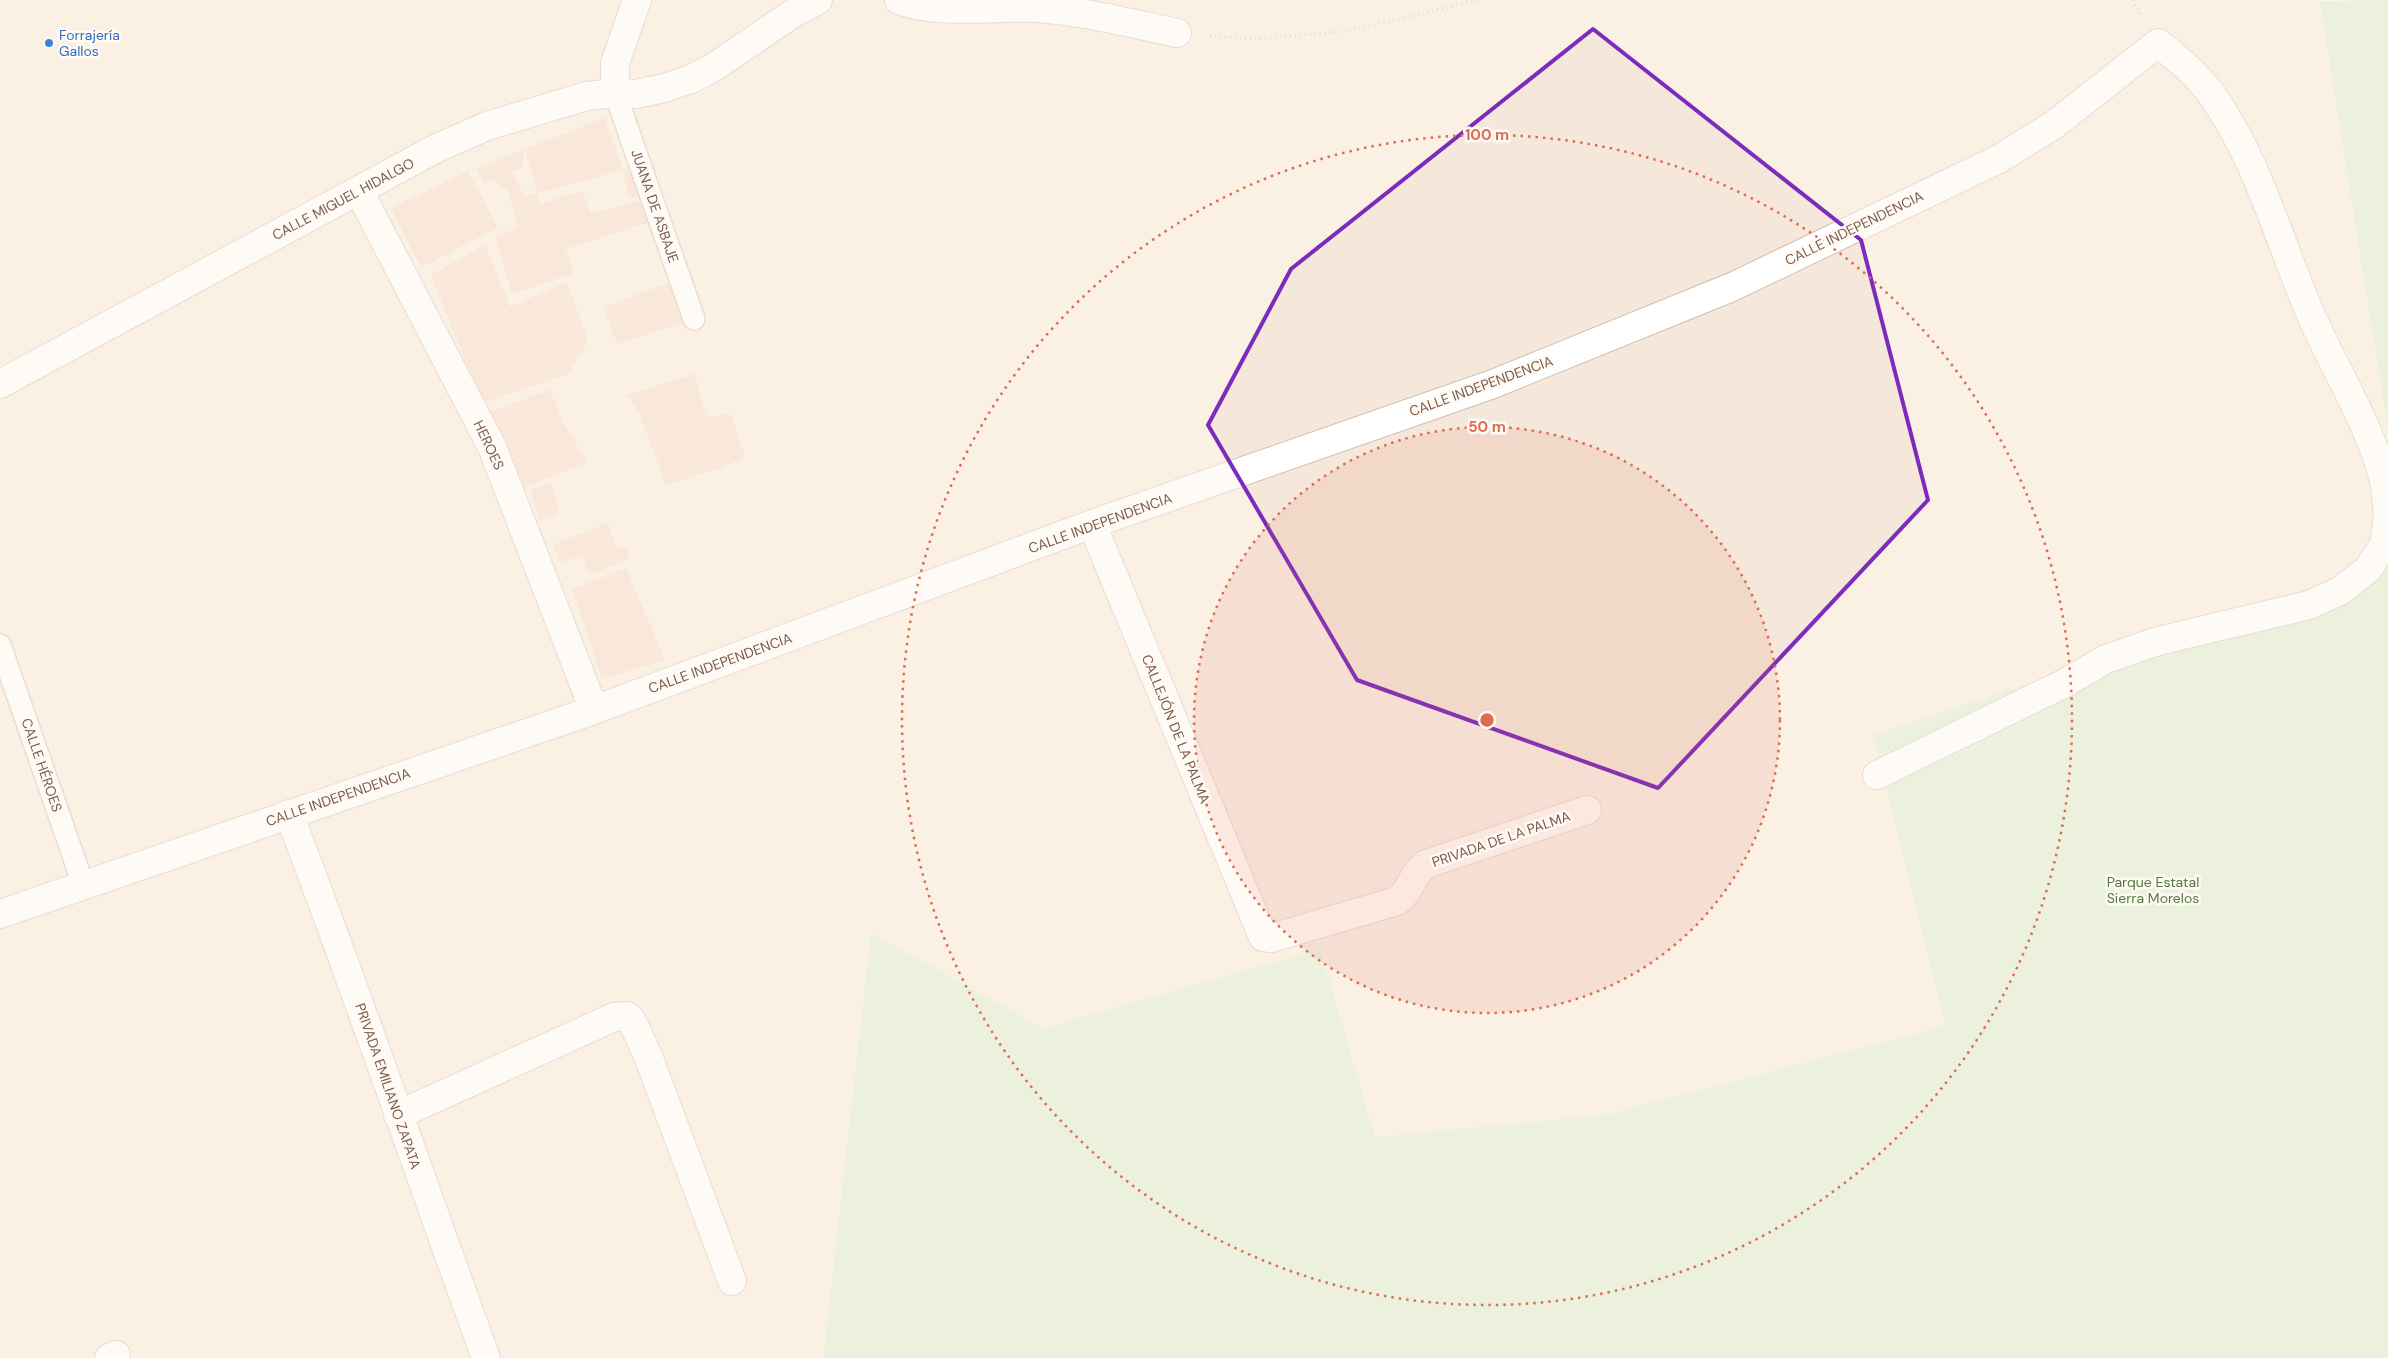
<svg xmlns="http://www.w3.org/2000/svg" width="2388" height="1358" viewBox="0 0 2388 1358" font-family="'DM Sans',sans-serif">
<style>
.residential{fill:#f5e8da}
.green{fill:#d8ecc9}
.building{fill:#f3d5c3}
.lines{fill:none;stroke-linecap:round;stroke-linejoin:round}
.lane-casing{stroke:#d1beb0;stroke-width:24}
.street-casing{stroke:#d1beb0;stroke-width:30}
.path{stroke:#d9b8a5;stroke-width:3;stroke-dasharray:1 4;stroke-linecap:butt}
.lane{stroke:#fff;stroke-width:21}
.street{stroke:#fff;stroke-width:28}
.marked{fill:none;stroke:#7b2cbf;stroke-width:4;stroke-linejoin:round}
.ring{fill:none;stroke:#dc6d51;stroke-width:2.5;stroke-dasharray:2.5 5}
.shop-dot{fill:#3f7fe0;stroke:#fffaf3;stroke-width:2}
.labels{text-anchor:middle;stroke-width:5;stroke-linejoin:round;paint-order:stroke}
.shop-label{font-size:14px;fill:#366cbe;stroke:#fffaf3;text-anchor:start}
.street-label{font-size:14px;fill:#7a5c4d;stroke:#fffaf3}
.park-label{font-size:14px;fill:#537a41;stroke:#fffaf3}
.centre{fill:#dc6d51;stroke:#fffaf3;stroke-width:2.5}
.ring-label{font-size:15px;text-anchor:middle;font-weight:bold;fill:#dc6d51;stroke:#fffaf3;stroke-width:5;stroke-linejoin:round;paint-order:stroke}
</style>
<rect width="100%" height="100%" fill="#fdf6ec"/>
<path class="residential" d="M0,0H2321L2388,430V697L1591,1330L871,933L823,1358H0Z"/>
<path class="green" d="M2388,0V430L2320,1Z
M2388,563V1358H823L871,933L1045,1029L1084,1016L1320,949L1375,1137L1605,1115L1945,1026L1874,735Z"/>
<path class="building" d="M605,118L623,170L537,193L540,204L582,191L591,214L642,200L650,222L566,249L574,273L512,294L495,237L519,227L507,189L490,178L484,183L476,169L525,149L522,168L512,172L524,196L537,193L525,149Z
M633,165L646,193L629,199L623,170Z
M468,171L498,228L421,267L391,208Z
M485,245L510,307L567,282L588,341L568,374L483,403L431,275Z
M674,281L688,321L617,344L604,307Z
M695,374L706,417L731,414L745,457L721,468L666,485L640,415L627,395Z
M550,390L563,422L587,462L520,489L489,412Z
M551,482L559,513L540,521L530,490Z
M608,523L616,549L626,548L628,559L590,575L582,555L561,564L553,545Z
M626,568L665,660L602,679L573,589Z"/>
<g class="lines">
<defs>
<path id="lane" d="M615,93L694,319
M0,645L83,884"/>
<path id="street" d="M899,0C936,15 995,6 1035,8C1083,11 1130,23 1177,33
M615,93V63L637,0
M359,191L492,447L594,710
M0,384L435,149L487,126L587,96L615,93L636,94L664,88L691,79L714,67L792,14L818,0
M1092,524L1263,937L1271,938L1397,901C1412,891 1411,874 1426,864L1587,810
M1877,775L2065,683L2106,659L2158,641L2309,605L2340,591L2368,569L2384,545L2388,516
M289,814C358,994 420,1177 486,1358
M0,914L594,710L1092,524L1493,384L1732,287L1999,159L2055,124L2158,43C2177,58 2197,74 2212,95C2257,159 2278,237 2308,308C2332,366 2369,420 2384,481C2386,492 2387,504 2388,515
M398,1115L614,1017L627,1016L632,1021L648,1056L732,1281
M109,1358L116,1355"/>
</defs>
<use href="#lane" class="lane-casing"/>
<use href="#street" class="street-casing"/>
<path class="path" d="M2133,0L2141,15
M1210,36L1260,39L1347,31L1479,0"/>
<use href="#lane" class="lane"/>
<use href="#street" class="street"/>
</g>
<path d="M0 0H2388V1358H0ZM1593,29L1861,240L1928,500L1658,788L1357,680L1208,425L1291,269Z" fill="#fdf6ec" fill-opacity=".55" fill-rule="evenodd"/>
<path class="marked" d="M1593,29L1861,240L1928,500L1658,788L1357,680L1208,425L1291,269Z"/>
<circle cx="1487" cy="720" r="293" fill="#dc6d51" fill-opacity=".12"/>
<g class="ring">
<circle cx="1487" cy="720" r="293"/>
<circle cx="1487" cy="720" r="585"/>
</g>
<circle class="shop-dot" cx="49" cy="43" r="5"/>
<g class="labels">
<g class="shop-label">
<text x="59" y="40">Forrajería<tspan x="59" dy="16">Gallos</tspan></text>
</g>
<g class="street-label">
<text transform="translate(343 199) rotate(-28)" y="5">CALLE MIGUEL HIDALGO</text>
<text transform="translate(655 206) rotate(71)" y="5">JUANA DE ASBAJE</text>
<text transform="translate(1854 228) rotate(-26)" y="5">CALLE INDEPENDENCIA</text>
<text transform="translate(1481 386) rotate(-20)" y="5">CALLE INDEPENDENCIA</text>
<text transform="translate(489 445) rotate(65)" y="5">HEROES</text>
<text transform="translate(1100 523) rotate(-20)" y="5">CALLE INDEPENDENCIA</text>
<text transform="translate(720 663) rotate(-20)" y="5">CALLE INDEPENDENCIA</text>
<text transform="translate(1176 729) rotate(68)" y="5">CALLEJÓN DE LA PALMA</text>
<text transform="translate(42 765) rotate(71)" y="5">CALLE HÉROES</text>
<text transform="translate(338 797) rotate(-19)" y="5">CALLE INDEPENDENCIA</text>
<text transform="translate(1501 839) rotate(-19)" y="5">PRIVADA DE LA PALMA</text>
<text transform="translate(388 1086) rotate(71)" y="5">PRIVADA EMILIANO ZAPATA</text>
</g>
<g class="park-label">
<text x="2153" y="887">Parque Estatal<tspan x="2153" dy="16">Sierra Morelos</tspan></text>
</g>
</g>
<circle cx="1487" cy="720" r="8" class="centre"/>
<g class="ring-label">
<text x="1487" y="140">100 m</text>
<text x="1487" y="432">50 m</text>
</g>
</svg>
